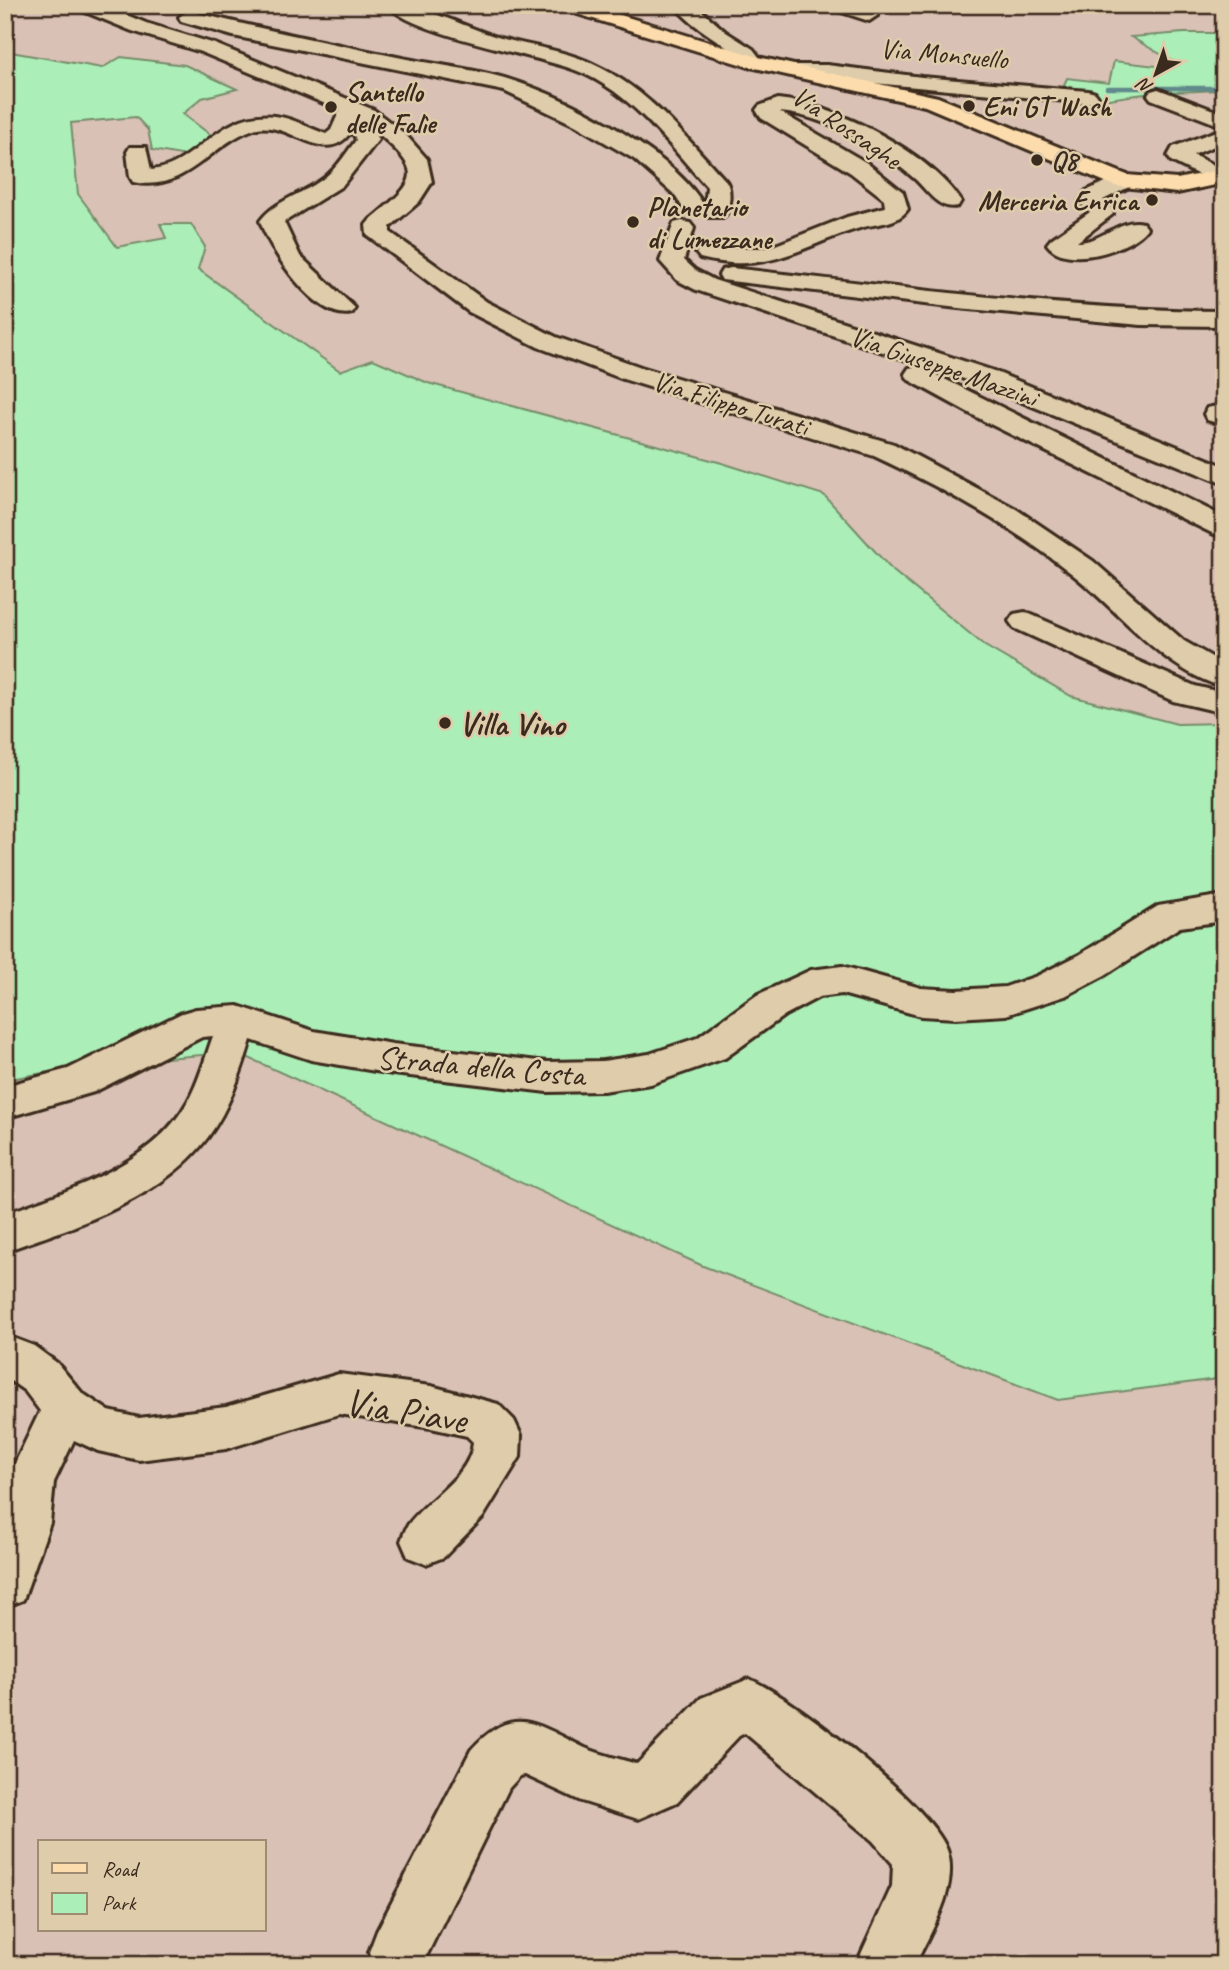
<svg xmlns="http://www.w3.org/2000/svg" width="1229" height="1970" viewBox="0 0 1229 1970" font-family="Caveat,sans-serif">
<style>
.green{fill:#aceeb7;stroke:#748c6a;stroke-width:2}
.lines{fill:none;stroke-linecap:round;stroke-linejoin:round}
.stream{stroke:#608a8b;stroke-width:4.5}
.minor-casing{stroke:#3b2a1e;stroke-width:6}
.major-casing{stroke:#3b2a1e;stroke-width:6}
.minor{fill:#dfccaa;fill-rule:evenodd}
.major{fill:#fcdcac;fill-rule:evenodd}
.poi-dot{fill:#3b2a1e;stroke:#dfccaa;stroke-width:2.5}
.labels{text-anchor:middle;stroke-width:5;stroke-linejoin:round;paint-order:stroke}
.far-street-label{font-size:28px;fill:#3b2a1e;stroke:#dfccaa}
.far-poi-label{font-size:28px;font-weight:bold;fill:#3b2a1e;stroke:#dfccaa;text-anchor:start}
.poi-label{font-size:33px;font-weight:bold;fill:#3b2a1e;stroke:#dfccaa;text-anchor:start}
.street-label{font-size:33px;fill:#3b2a1e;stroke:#dfccaa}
.near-street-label{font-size:40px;fill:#3b2a1e;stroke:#dfccaa}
</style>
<rect width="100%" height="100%" fill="#d9c1b5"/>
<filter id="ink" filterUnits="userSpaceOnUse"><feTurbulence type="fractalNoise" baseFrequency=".0143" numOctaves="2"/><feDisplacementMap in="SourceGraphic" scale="14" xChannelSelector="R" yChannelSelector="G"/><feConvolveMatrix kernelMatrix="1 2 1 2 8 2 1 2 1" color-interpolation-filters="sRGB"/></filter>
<g filter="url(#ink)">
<path class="green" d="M1184,33H1224V93L1221,90C1175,92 1129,92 1084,105L1093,97L1088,92L1067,89L1064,85L1067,78L1109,83L1114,61L1173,68L1176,63L1131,37Z
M5,51L102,68L121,57L185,65L237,89L202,98L183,114L212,136L186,156L152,150L148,130L136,117L71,123L78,194L117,247L166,238L160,224H191L205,247L198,269L340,371L373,359L428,383L722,463L824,495L892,570L985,646L1071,696L1177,724L1224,723V1378L1058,1400L703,1266L236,1052L86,1065L5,1080Z"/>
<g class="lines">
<path class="stream" d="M1107,88H1224"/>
<defs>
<path id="minor" d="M76,5H102L146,23L215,44L374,110L405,134L427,159L432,182L419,202L390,227V232L487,302L556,337L641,367L894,444L1016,509L1093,561L1184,641L1224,664V687C1163,671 1119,610 1071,573C1011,526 943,488 874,456L623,379L538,347L469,312L367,235L366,225L370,220C419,179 426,174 373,129L378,140L342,186L284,222L300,256L355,308L352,313C316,322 270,250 260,221C275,201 300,195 320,181C335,171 345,155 356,140L352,130C326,171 289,118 254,129C211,143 185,194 133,182L130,177L127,152L130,147H146L151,170C196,167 218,110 274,116C294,118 308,128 326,134L331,130L340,110L201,52L132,31L78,9Z
M388,5C424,5 460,25 494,36C525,46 561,49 591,63C648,88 685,137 726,181C732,189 730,209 724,217H708L705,209L702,213H686L675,195L634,159L575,125L504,91L233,36L181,21L179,17L188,11C261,29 334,44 407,59C443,66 482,70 517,82C575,101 675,154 705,207L707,187C668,144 631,91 575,70C537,55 410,34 388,5Z
M674,5H695L726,32L753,49L763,62L760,66H746C728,42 693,30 674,5Z
M830,5C846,5 867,3 878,15L869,21L832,9Z
M795,65H827L922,77L1088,91L1095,93L1098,97L1095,101L1088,103L788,75L785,71L788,67Z
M1158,89L1224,114V127L1151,99L1148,95L1151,91Z
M778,99C837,105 927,151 961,201L958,206C939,211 928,191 915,179C880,148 826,116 780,112L867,163L903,192L908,209C897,225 876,223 860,228C798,247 769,275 700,258L696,253L700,248H768L847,217L885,207L884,199L851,173L761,118L756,110L759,106Z
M1224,128V142L1193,155L1224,170V183L1213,182L1171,161L1168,156L1173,147Z
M1123,174L1131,176L1134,181L1131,186L1103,200L1110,205L1113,214L1077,242C1102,243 1120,217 1143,223L1147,228C1132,250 1065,270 1047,244L1051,239L1090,212L1079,202L1086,191Z
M682,221L690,223L694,228L684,260L695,270L714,280L991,370L1224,466V484L973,382L696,290L677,280L660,261L674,223Z
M731,268C895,286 1059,310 1224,311V326L1141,325L958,308L722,280L719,275L722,270Z
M918,366L1224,517V537L1214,534L984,421L909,380L905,374L909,368Z
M1217,406L1224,408V425L1207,420L1204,414L1207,408Z
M1025,612L1195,686L1224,693V713L1173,701L1014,628L1009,621L1014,614Z
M1224,895V921L1180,927L1105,975L1065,996L1006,1015L956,1018L921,1016L842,994L819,997L785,1015L725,1058L651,1084L603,1091L547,1092L393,1074L311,1060L251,1040C241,1073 229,1109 208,1137C162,1199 75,1227 5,1251V1214C69,1190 153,1165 188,1101C199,1081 205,1058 213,1036L202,1037L94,1092L5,1118V1086L68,1069L182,1013L196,1009L238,1006L314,1031L393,1044L547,1062L603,1061L649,1054L697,1038L757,995L811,970L842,966L921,988L956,990L1005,987L1037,976L1079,955L1158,906Z
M5,1335L34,1346L57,1363L82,1393L109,1411L139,1418L226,1407L339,1374L431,1386L498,1404L514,1420L521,1435L520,1457L483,1517L444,1557L426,1564L408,1557L401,1541C403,1536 405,1530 408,1525C425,1500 471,1477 473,1442L467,1436L431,1428L339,1414L226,1449L139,1460L98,1451L74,1440L54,1482L50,1523L23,1600L5,1607L6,1482L40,1411L25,1391L5,1377Z
M749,1679C792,1696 937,1810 948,1853C958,1890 930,1932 915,1965H856L892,1886L893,1864L873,1841L745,1733L739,1736L677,1802L638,1819L581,1801L525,1775L520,1776L509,1788L422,1965H374L369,1952L377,1931L471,1750C514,1702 537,1725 585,1748C602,1755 620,1759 637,1764L701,1698Z"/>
<path id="major" d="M559,5H588L758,57L938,97L1127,175L1177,179L1224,169V183L1177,193L1115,186L925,106L746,66L561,9Z"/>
</defs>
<use href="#minor" class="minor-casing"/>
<use href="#major" class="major-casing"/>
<use href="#minor" class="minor"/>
<use href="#major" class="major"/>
</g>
</g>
<g class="poi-dot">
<circle cx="969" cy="106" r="7"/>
<circle cx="331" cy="107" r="7"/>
<circle cx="1037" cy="160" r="7"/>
<circle cx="1152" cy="200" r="7"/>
<circle cx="633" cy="222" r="7"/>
<circle cx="445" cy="723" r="7"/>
</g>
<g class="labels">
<g class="far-street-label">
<text transform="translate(944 53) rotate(5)" y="10">Via Monsuello</text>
<text transform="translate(847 127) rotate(34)" y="10">Via Rossaghe</text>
<text transform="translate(944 366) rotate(19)" y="10">Via Giuseppe Mazzini</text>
<text transform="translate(731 403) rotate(17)" y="10">Via Filippo Turati</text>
</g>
<g class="far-poi-label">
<text x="345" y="101">Santello<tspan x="345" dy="32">delle Falìe</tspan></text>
<text x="983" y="116">Eni GT Wash</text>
<text x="1051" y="170">Q8</text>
<text x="1138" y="210" text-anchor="end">Merceria Enrica</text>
<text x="647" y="216">Planetario<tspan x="647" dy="32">di Lumezzane</tspan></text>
</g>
<g class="poi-label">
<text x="459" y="735">Villa Vino</text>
</g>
<g class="street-label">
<text transform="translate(481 1065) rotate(5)" y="12">Strada della Costa</text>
</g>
<g class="near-street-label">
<text transform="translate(406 1410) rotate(9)" y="14">Via Piave</text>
</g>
</g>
<rect width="1229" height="1970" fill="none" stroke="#dfccaa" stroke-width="28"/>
<rect x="14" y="14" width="1201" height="1942" fill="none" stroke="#3b2a1e" stroke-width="2.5" filter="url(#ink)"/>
<rect x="38" y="1840" width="228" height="91" fill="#dfccaa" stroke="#9d8b72" stroke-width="2"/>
<rect x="52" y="1863" width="35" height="10" fill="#fcdcac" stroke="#9d8b72" stroke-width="2"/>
<text x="102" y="1876" font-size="21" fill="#3b2a1e">Road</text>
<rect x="52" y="1893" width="35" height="21" fill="#aceeb7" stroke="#9d8b72" stroke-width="2"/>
<text x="102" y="1910" font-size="21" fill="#3b2a1e">Park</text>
<g transform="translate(1156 74) rotate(220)" stroke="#dfccaa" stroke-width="5" paint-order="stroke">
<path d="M0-5L12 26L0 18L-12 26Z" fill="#3b2a1e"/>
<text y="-10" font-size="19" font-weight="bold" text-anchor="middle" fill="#3b2a1e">N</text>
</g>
</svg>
